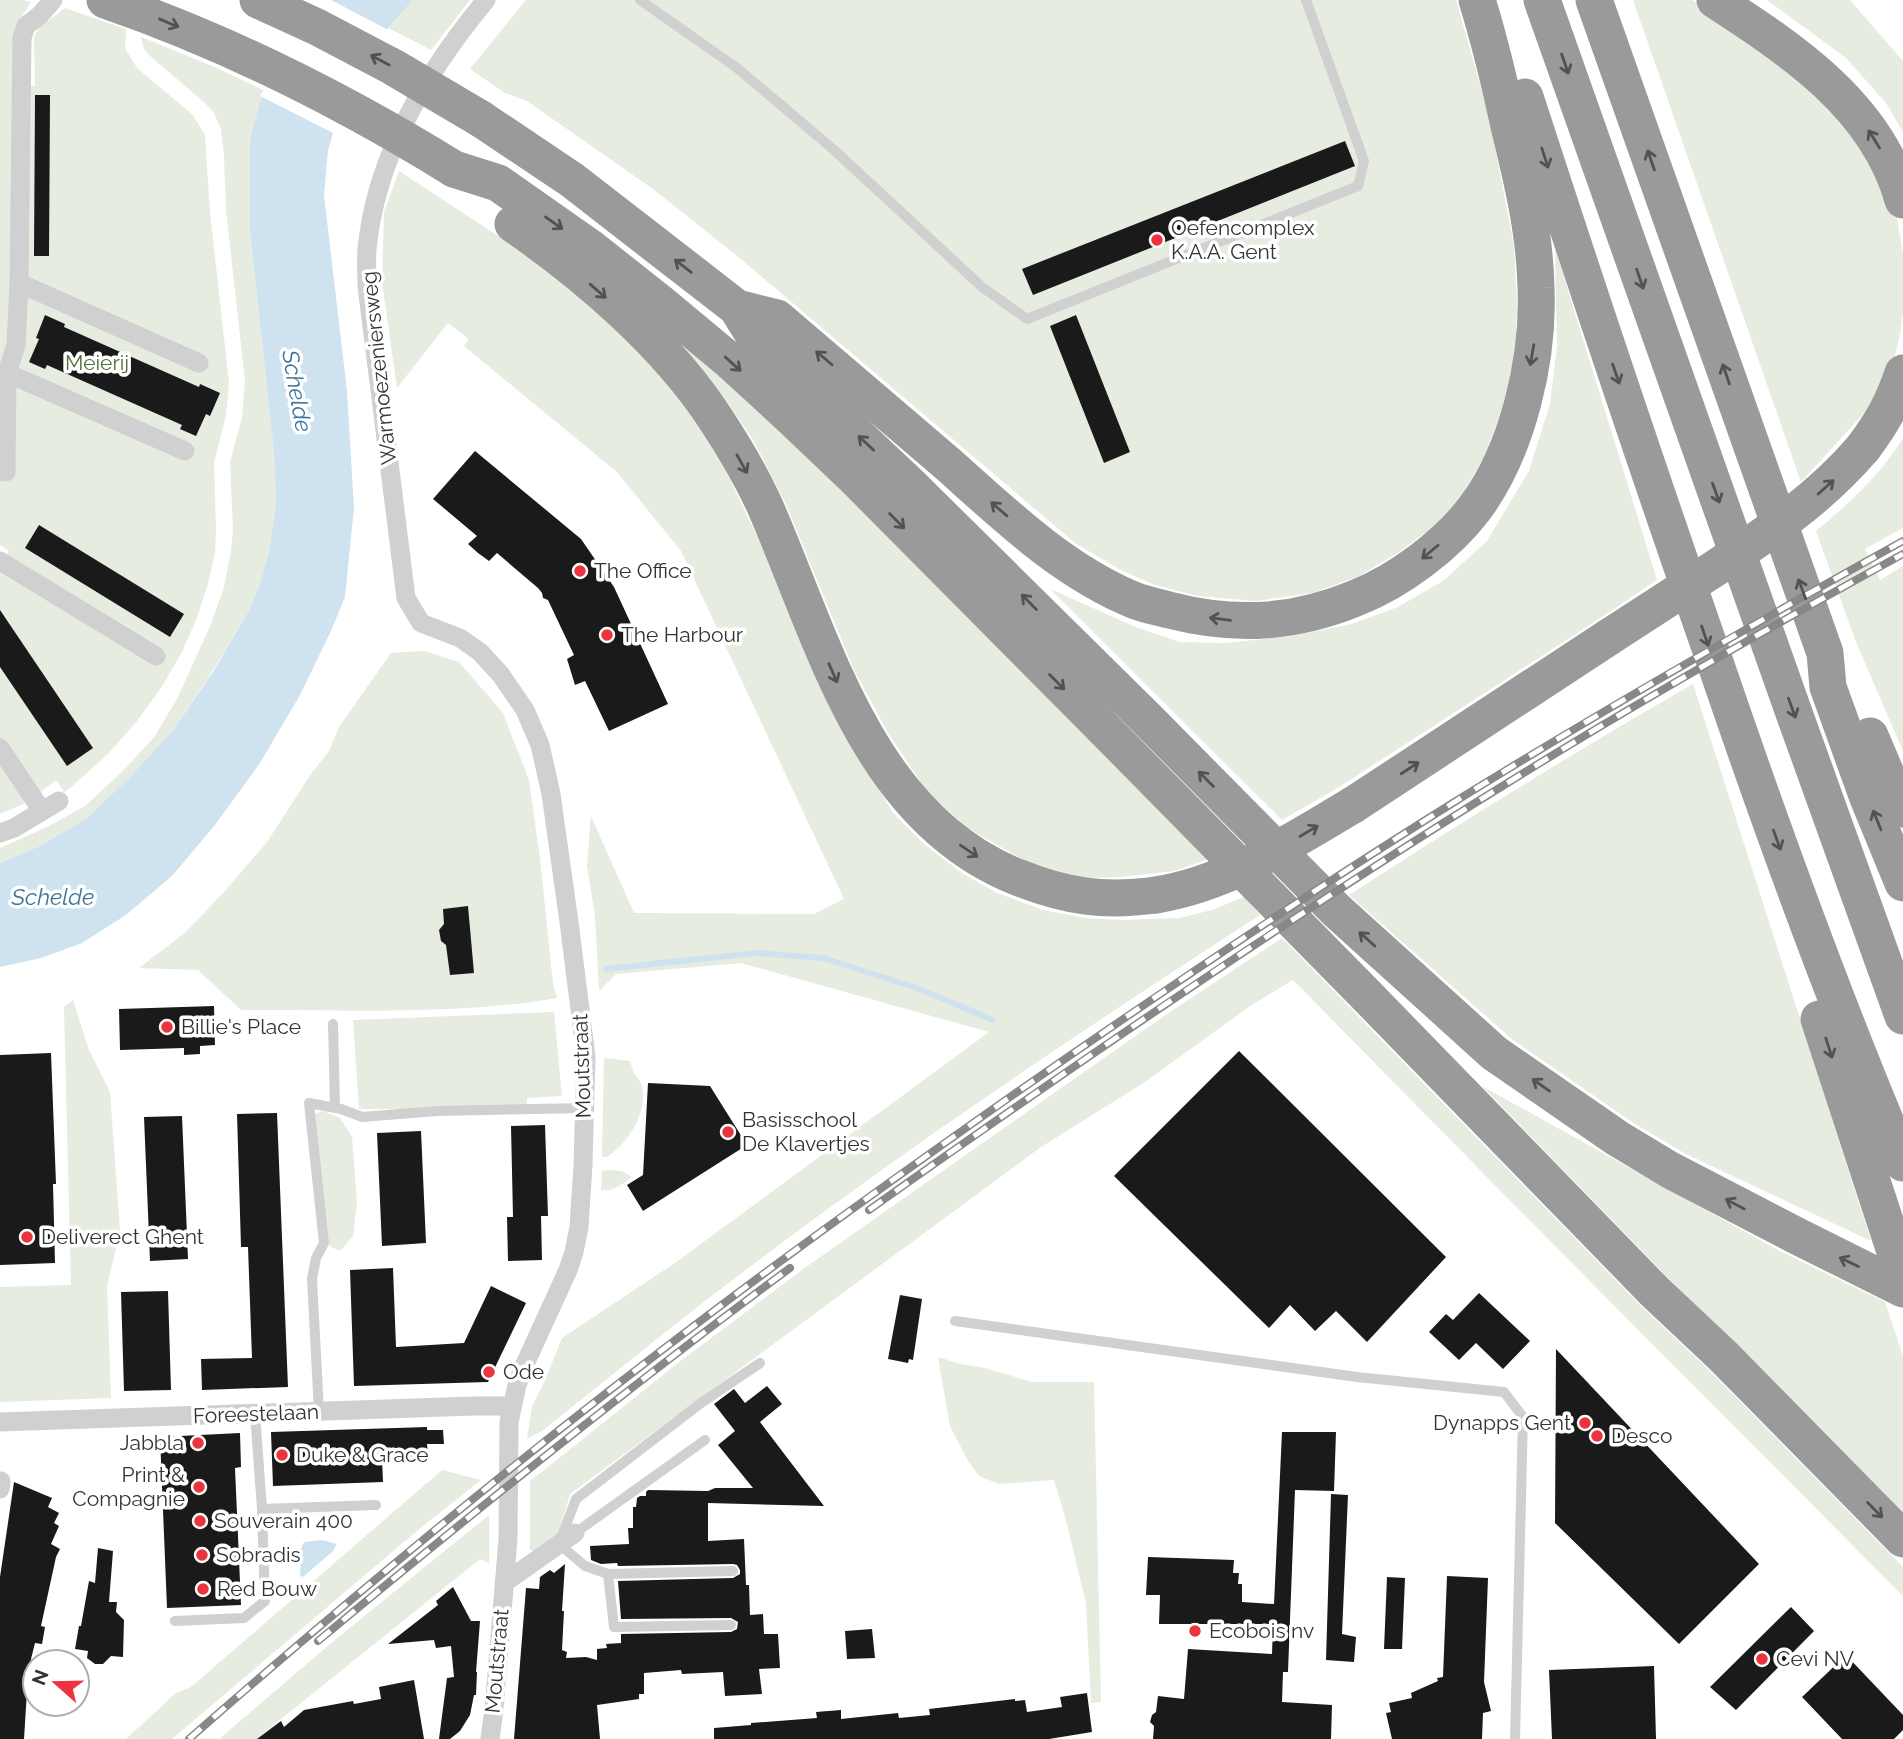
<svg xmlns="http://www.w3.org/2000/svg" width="1903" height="1739" viewBox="0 0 1903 1739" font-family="Raleway,sans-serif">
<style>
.green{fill:#e6ecdf}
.water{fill:#cee2ef}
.pier{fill:#fff}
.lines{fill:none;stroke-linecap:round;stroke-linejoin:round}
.stream{stroke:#cee2ef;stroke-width:6}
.building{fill:#1a1a1a}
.lane{stroke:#d0d0d0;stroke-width:10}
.street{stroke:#d0d0d0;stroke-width:19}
.highway{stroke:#9a9a9a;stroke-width:37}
.rail-casing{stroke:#888;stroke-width:8}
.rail{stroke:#fff;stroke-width:5;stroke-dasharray:16;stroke-linecap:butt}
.highway-bridge{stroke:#9a9a9a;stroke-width:37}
.oneway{stroke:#525252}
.poi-dot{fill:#eb343f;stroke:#fff;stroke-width:2.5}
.labels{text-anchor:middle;stroke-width:7;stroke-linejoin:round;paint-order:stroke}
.poi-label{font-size:21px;fill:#333;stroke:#fff;text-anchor:start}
.park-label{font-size:21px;fill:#55713e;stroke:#fff}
.street-label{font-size:21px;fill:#333;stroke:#fff}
.water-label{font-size:23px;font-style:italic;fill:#3c7499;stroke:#fff}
</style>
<rect width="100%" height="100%" fill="#fff"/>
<path class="green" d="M0,0H23L31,2L21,18L16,86H35L34,37L39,28L65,8L126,29L125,48L137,68L193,115L205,135L210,212L229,383L226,416L214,462L216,531L215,552L208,584L196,620L182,652L161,688L137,721L108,754L71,787L64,792L56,780L26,803L0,814V566L9,551L0,545Z
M413,0H470L431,50L388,28Z
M526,0H1456L1489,116L1514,246L1517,307L1515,359L1501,412L1484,457L1460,498L1433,527L1399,552L1357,577L1312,593L1256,601L1197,596L1152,584L1119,569L1075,543L736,255L653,189L527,101L505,93L470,69Z
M1633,0H1692L1739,30L1780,61L1860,140L1897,217L1903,254V312L1900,335L1892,368L1876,400L1801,482Z
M1767,0H1850L1903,61V132L1886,103L1846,58Z
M141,37L217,68L267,92L250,140V232L274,453L276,503L269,552L260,584L248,612L212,672L174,729L130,777L86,819L40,846L0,863V848L49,826L85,806L124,770L155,736L178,697L211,624L224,587L231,552L233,529L230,462L242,417L245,381L226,209L224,157L221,129L214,113L205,103L150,56L144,49Z
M399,171L544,266L647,358L710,438L767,557L848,736L893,813L924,844L962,873L997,893L1043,910L1085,918L1122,920L1179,918L1212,910L1244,897L1260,915C1070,1038 879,1166 700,1305C647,1346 595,1389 542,1431L527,1439L532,1406L544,1383L562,1338L675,1263L989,1032L741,963L616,974L599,991L595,916L587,866L591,816L634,913L814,914L844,899L681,551L617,472L464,346L469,339L448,323L397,388L382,282L384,212Z
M1555,248L1657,580L1602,617L1336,789L1282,820L1050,589L1138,628L1180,642L1224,643L1286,637L1352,624L1398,607L1443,581L1487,541L1529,471L1550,404L1557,347Z
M659,318L842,488L1209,859L1174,871L1121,877L1083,878L1027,862L966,827L926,790L888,733L854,670L785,502L752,438L725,399L685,349L656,321Z
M1903,438V528L1865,549L1880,580L1903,566V751L1856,642L1816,531C1849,504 1881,474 1903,438Z
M424,651L459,662L503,713L529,780L540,859L553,984L557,998C455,1016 344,1009 241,1010L198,970L139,968L186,932L225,891L267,842L311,774L329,751L339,727L391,653Z
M1693,684L1871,1241L1684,1153L1632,1122L1513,1040L1349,895C1462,822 1576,751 1693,684Z
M1282,938L1640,1305L1709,1370L1903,1567V1596L1543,1234L1293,980L1250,1006L1145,1082L1041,1147L570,1494L558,1535L536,1551L530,1550V1481L543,1471L683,1359L806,1267L1164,1016Z
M73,1000L89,1050L110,1092L120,1231L107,1286L111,1398L0,1402V1287L71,1285L64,1007Z
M554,1012L562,1096L527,1098V1109H359L353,1020Z
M604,1058L630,1061C631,1064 632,1068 633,1071C636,1077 640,1080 642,1086C648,1113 628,1143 607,1157H602Z
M1482,1086L1776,1249L1885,1302L1903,1356V1520Z
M323,1111L340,1118L352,1137L357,1202L353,1236L340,1251L329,1246L314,1120L315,1114Z
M609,1170L622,1171L632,1177C622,1184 613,1192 601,1190L602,1171Z
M938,1357L961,1364L985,1368L1032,1382H1094L1101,1702L1091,1703L1086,1603L1066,1520L1054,1480L999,1484L979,1476L967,1459L950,1426Z
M442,1470L481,1480L418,1530L172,1739H126L176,1693L191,1687Z
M489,1515V1563L480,1559L260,1736V1739H219L336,1639Z"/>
<path class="water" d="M325,0H413L381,36L335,127L328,150L324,195L347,391L354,508L345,597L331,631L300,695L260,763L215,825L172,876L126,915L82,943L41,958L0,967V863L40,846L86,819L130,777L174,729L213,672L248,612L260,584L269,552L276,503L274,453L250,232V140L260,102Z
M322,1540L337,1544L333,1551L303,1577L300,1575L301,1549L304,1542Z"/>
<path class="pier" d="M321,0H331L390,31L384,38L362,76L337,135L260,96Z"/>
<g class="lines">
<path class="stream" d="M606,969L756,953L823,958L917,988L993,1020"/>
</g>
<path class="building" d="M35,95H50L49,256H34Z
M1345,141L1355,166L1033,295L1022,269Z
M45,315L65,324L64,327L199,387L200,384L220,393L210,416L206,414L196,436L180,429L182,425L47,365L45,369L29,362L39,339L36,338Z
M1076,315L1130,452L1104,463L1050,326Z
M475,451L581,539L614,587L668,704L609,731L585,681L575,685L567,659L574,655L548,600L543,598L542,593L538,588L497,553L489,561L478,553L468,544L477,536L433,499Z
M39,525L184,614L170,637L25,548Z
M0,610L93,748L67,766L0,667Z
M468,906L474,973L450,975L446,945L441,941L439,930L444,924L443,909Z
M214,1006L215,1045L200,1046V1054L184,1055V1048L120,1050L119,1009Z
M1239,1051L1446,1257L1367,1342L1336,1311L1315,1331L1290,1305L1269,1328L1114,1176Z
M51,1053L56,1184H53L55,1263L0,1265V1055Z
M648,1083L710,1086L747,1145L643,1211L627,1185L643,1175Z
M277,1113L288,1387L202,1390L201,1359L252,1358L248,1247H241L237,1114Z
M182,1116L188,1259L150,1261L144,1117Z
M545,1125L548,1216H541L542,1260L508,1261L507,1217H513L511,1126Z
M421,1131L426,1243L382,1246L377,1133Z
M393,1268L396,1347L464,1343L491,1286L526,1303L488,1382L354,1386L350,1270Z
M168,1291L171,1390L124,1391L121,1292Z
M1479,1293L1530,1341L1503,1369L1476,1343L1459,1360L1429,1332L1446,1314L1453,1320Z
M900,1295L922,1299L913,1360L909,1359L908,1363L888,1359Z
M1556,1349L1759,1564L1679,1644L1555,1523Z
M767,1386L782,1404L760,1422L824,1506L708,1503V1541L744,1539L746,1585H749L750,1615L763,1614L764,1634H778L780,1668L759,1669L762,1694L725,1696L723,1672L682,1674L681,1670L644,1673V1694H639V1699L597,1705L600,1739H514L526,1588L539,1589L540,1577L550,1570L554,1573L565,1564L562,1611H564L562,1650L567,1652L566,1658L586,1657L597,1660V1649L607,1648L606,1644L621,1643V1634L731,1632L737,1629L738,1622L731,1618L621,1619L618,1581L733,1578L740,1574V1570L737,1565L733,1564L618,1566L617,1563L601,1564L591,1560L590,1546L629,1544L628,1528H633V1507H636L637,1498L640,1496H646V1492L648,1490L708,1491L715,1488H753L718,1445L735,1431L714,1404L734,1389L745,1403Z
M427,1427V1430H443L444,1444H427L428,1456L382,1457L383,1482L273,1486L271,1432Z
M1282,1432H1336L1334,1491L1295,1490L1288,1672H1283L1282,1702L1332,1705L1331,1739H1153L1154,1726L1150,1722L1152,1715L1156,1712L1158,1696L1184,1699L1188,1649L1272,1654L1273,1624H1159L1160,1595H1146L1148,1557L1234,1560L1233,1573H1239L1238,1584H1242V1602L1274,1604Z
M240,1433L241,1467L235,1468L241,1605L167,1608L160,1437Z
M14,1482L52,1498L48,1507L59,1513L54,1523L59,1526L51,1544L60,1549L56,1557L41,1626L45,1627L42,1644L35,1643L31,1659L27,1691L24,1739H0V1577Z
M1331,1494L1348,1495L1342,1634L1356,1637L1354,1662L1326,1660Z
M98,1548L113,1551L109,1602H117L116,1612L124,1620L123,1657L111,1656L103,1664H95L87,1658L88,1651L75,1649L79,1626H81L89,1581L95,1583Z
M1447,1576L1488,1578L1484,1682L1491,1711L1483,1713L1482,1739H1392L1386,1713L1391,1712L1389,1703L1412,1698L1411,1693L1438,1681L1437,1678L1443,1677Z
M1387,1577L1405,1578L1402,1649H1384Z
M453,1587L471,1621H480L476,1672H477L476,1695H474L470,1715L460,1731L450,1739H439L447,1678L454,1677L451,1646L436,1648L434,1640L388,1644L438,1605L436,1601Z
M1791,1607L1814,1631L1736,1710L1710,1687Z
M872,1629L875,1658L847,1659L845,1631Z
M1846,1655L1903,1715V1730L1894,1739H1842L1802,1697Z
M1654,1666L1656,1739H1552L1549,1670Z
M414,1680L424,1739H257L281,1721L284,1727L304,1710L353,1701L354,1704L381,1699L379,1687Z
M1087,1693L1092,1732L1049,1739H714V1728L751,1725V1723L817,1718L816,1712L841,1710V1719L898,1713L899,1718L930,1715L929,1709L1015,1699V1701L1025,1700L1027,1712L1062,1707L1060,1697Z"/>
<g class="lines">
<path class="lane" d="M640,0L737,68L833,149L982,287L1027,319L1358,186L1364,161L1306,0
M333,1024L335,1108
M955,1321L1357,1377L1504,1392L1523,1417L1515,1739
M319,1412L312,1279L316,1258L324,1243L309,1103L341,1109L362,1117L437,1111L585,1108
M262,1509L376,1505
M575,1533L705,1440
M608,1574L733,1571
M175,1621L244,1618L265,1601L262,1509L255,1413
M731,1625L614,1627L608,1574L585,1566L559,1544L576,1499L701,1403L760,1363"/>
<path class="street" d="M486,0C427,71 376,155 367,249C366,261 367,274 367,286L406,598L421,623L460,638L480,652L501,675L525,710L540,745L551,794L569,922L586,1057L583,1165L579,1227L574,1252L568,1270L525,1364L517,1385L509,1422L508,1539L494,1709L490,1739
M19,283L199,363
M7,373L185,451
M0,471L6,472L7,373L16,345L19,283L22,38L26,26L40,15L53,0
M0,561L156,656
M0,748L42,811
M0,833L14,828L59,801
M0,1422L474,1406H512
M0,1489L1,1481
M504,1583L575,1533"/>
<path class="highway" d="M1542,0L1794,713L1903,1016
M1594,0L1825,653L1828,687L1868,798L1903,883
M1715,0C1792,50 1877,106 1903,200
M1525,97C1587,288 1651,479 1717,668C1774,835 1834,1001 1903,1163
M481,119L572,180L737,308L758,342L908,483L1147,719L1336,910L1494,1053L1617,1138L1670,1170L1795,1235L1903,1289
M454,169L498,183L592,249L659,302L730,361L791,417L853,476L1121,746L1369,998L1654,1291L1723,1356L1903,1539
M513,224C588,276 668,345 717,421C734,447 751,476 764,504C823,638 866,817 1017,877C1067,897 1104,902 1156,895
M737,308L777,318C835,367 892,416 949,465C1006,516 1064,572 1136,601C1147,605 1158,607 1169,610C1235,627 1293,624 1356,598C1399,581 1447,545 1475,508C1518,450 1539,359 1536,288C1535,233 1522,179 1509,126C1500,84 1490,42 1477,0
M1863,448C1883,421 1892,405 1903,373
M1870,736L1887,776L1903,809
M1353,805L1609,637
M1819,1019L1903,1276"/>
<defs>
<path id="rail" d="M869,1210C1079,1061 1290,917 1509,782C1638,702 1770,627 1903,554
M318,1641C472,1513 629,1387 790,1268
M189,1739C358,1591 531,1448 711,1313C809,1239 909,1168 1010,1097C1154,997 1299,899 1448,806C1597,713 1750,626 1903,541"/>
</defs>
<use href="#rail" class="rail-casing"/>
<use href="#rail" class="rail"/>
<path class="highway-bridge" d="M105,0C227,42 344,101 454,169
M258,0L317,27L393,67L481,119
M1609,637C1645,614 1681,590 1717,567C1771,531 1820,498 1863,448
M1156,895C1229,883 1290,842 1353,805"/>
</g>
<defs><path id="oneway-shaft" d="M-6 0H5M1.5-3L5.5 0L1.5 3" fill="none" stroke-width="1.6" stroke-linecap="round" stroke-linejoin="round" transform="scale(1.75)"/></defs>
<g class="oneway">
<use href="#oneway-shaft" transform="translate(169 23) rotate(23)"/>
<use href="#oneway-shaft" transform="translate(380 60) rotate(-152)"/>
<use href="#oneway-shaft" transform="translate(1565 64) rotate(71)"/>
<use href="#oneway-shaft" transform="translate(1874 139) rotate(-122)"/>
<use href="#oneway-shaft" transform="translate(1545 158) rotate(72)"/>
<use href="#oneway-shaft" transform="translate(1651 160) rotate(-109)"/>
<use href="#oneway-shaft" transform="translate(554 223) rotate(35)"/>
<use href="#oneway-shaft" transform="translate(683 266) rotate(-142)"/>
<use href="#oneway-shaft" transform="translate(1640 279) rotate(71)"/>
<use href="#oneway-shaft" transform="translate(598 291) rotate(41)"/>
<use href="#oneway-shaft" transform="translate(1532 355) rotate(100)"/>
<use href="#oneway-shaft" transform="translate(824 358) rotate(-140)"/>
<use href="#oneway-shaft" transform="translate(733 364) rotate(42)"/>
<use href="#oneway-shaft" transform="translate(1616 374) rotate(71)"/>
<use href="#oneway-shaft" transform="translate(1726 374) rotate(-109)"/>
<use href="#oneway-shaft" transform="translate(866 443) rotate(-137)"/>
<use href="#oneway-shaft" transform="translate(742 464) rotate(61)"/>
<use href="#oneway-shaft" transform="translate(1826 487) rotate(-42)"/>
<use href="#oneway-shaft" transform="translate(1716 493) rotate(70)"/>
<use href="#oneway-shaft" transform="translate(999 509) rotate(-139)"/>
<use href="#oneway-shaft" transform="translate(897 521) rotate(45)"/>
<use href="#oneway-shaft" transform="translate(1430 552) rotate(140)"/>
<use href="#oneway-shaft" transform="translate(1802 589) rotate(-110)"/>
<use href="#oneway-shaft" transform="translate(1029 602) rotate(-135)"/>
<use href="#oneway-shaft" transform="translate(1220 619) rotate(-172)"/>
<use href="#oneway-shaft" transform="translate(1705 636) rotate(71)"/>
<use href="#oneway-shaft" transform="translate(833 673) rotate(66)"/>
<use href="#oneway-shaft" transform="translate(1057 682) rotate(45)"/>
<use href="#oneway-shaft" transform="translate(1792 708) rotate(70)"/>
<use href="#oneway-shaft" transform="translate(1410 768) rotate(-33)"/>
<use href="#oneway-shaft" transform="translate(1206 779) rotate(-135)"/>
<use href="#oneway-shaft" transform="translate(1877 820) rotate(-112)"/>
<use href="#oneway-shaft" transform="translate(1309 831) rotate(-31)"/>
<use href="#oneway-shaft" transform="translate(1777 840) rotate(70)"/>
<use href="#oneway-shaft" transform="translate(969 851) rotate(34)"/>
<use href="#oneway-shaft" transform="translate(1367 939) rotate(-138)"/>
<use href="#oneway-shaft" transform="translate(1829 1048) rotate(72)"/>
<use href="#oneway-shaft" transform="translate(1541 1085) rotate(-145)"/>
<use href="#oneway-shaft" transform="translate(1735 1204) rotate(-152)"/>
<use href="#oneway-shaft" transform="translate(1849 1262) rotate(-154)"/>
<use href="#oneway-shaft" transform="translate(1875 1510) rotate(45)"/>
</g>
<g class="poi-dot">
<circle cx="1157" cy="240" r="7"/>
<circle cx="580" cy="571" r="7"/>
<circle cx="607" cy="635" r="7"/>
<circle cx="167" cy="1027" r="7"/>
<circle cx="728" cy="1132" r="7"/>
<circle cx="27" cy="1237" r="7"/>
<circle cx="489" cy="1372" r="7"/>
<circle cx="1585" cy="1423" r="7"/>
<circle cx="1597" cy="1436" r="7"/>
<circle cx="198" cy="1443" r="7"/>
<circle cx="282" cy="1455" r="7"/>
<circle cx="199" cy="1487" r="7"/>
<circle cx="200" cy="1521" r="7"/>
<circle cx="202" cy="1555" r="7"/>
<circle cx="203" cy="1589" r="7"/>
<circle cx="1195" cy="1631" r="7"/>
<circle cx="1762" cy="1659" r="7"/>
</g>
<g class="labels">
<g class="poi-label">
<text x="1171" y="235">Oefencomplex<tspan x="1171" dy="24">K.A.A. Gent</tspan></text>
<text x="594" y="578">The Office</text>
<text x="621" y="642">The Harbour</text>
<text x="181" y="1034">Billie's Place</text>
<text x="742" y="1127">Basisschool<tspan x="742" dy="24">De Klavertjes</tspan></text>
<text x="41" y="1244">Deliverect Ghent</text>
<text x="503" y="1379">Ode</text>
<text x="1571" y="1430" text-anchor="end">Dynapps Gent</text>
<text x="1611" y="1443">Desco</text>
<text x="184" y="1450" text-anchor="end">Jabbla</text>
<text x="296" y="1462">Duke &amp; Grace</text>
<text x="185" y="1482" text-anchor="end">Print &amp;<tspan x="185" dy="24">Compagnie</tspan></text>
<text x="214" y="1528">Souverain 400</text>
<text x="216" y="1562">Sobradis</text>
<text x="217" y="1596">Red Bouw</text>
<text x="1209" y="1638">Ecobois nv</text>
<text x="1776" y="1666">Cevi NV</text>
</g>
<g class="park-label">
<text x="97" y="370">Meierij</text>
</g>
<g class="street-label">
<text transform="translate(379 368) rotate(-96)" y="7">Warmoezeniersweg</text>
<text transform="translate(582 1066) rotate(-92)" y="7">Moutstraat</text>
<text transform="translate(256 1414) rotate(-2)" y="7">Foreestelaan</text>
<text transform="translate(497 1661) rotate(-85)" y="7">Moutstraat</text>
</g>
<g class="water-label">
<text transform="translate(297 391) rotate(80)" y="8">Schelde</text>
<text x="53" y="905">Schelde</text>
</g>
</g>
<g transform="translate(56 1683) rotate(290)"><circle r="33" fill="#ffffff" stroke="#adadad" stroke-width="2"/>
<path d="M0-5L12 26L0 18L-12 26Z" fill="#eb343f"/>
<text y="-10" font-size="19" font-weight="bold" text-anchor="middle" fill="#333333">N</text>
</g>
</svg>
